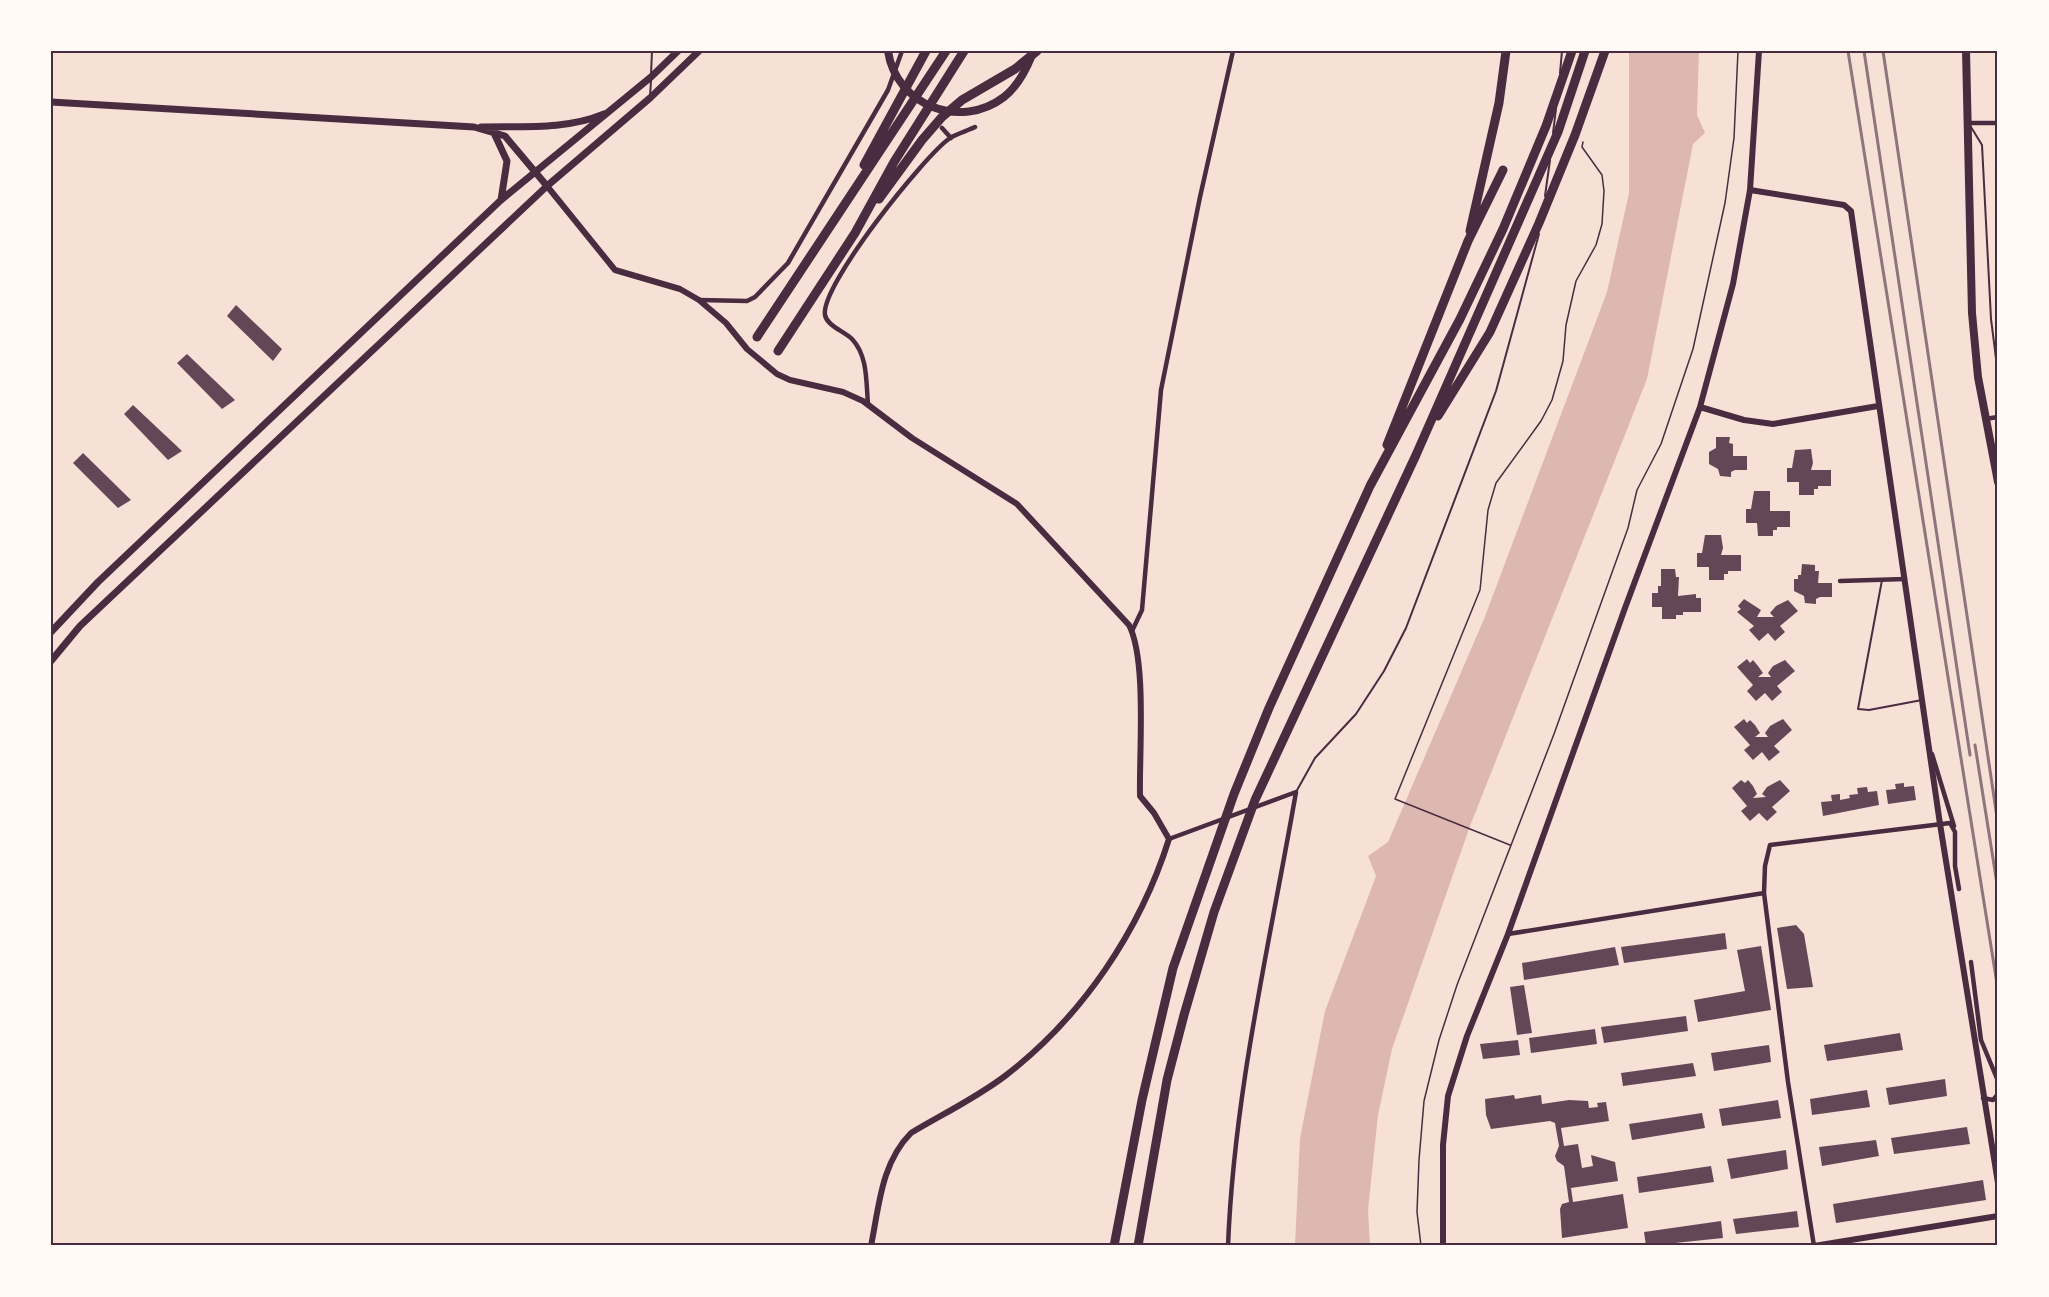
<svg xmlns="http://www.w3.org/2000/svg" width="2049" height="1297" viewBox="0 0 2049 1297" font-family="'IBM Plex Sans',sans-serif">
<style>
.water{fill:#dcb8b0}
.building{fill:#644757}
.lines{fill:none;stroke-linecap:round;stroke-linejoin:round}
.path{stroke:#4a2c40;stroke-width:1.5}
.service{stroke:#4a2c40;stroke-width:2}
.minor{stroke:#4a2c40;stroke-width:4.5}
.tertiary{stroke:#4a2c40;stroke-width:6}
.secondary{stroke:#4a2c40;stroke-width:7}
.primary{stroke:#4a2c40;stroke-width:8}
.trunk{stroke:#4a2c40;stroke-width:8}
.motorway{stroke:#4a2c40;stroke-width:9}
.rail{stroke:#8f747c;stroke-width:3}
.neatline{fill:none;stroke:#4a2c40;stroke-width:2}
</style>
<rect width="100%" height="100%" fill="#f7e1d7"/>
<path class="water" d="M1629,51H1699L1697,115L1705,133L1693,144L1647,379L1470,826L1392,1049L1378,1115L1368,1210L1370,1246H1295L1300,1138L1325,1011L1376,876L1368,856L1388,842L1484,619L1607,292L1629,193Z"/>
<path class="building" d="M236,305L282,349L273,361L227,316Z
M187,354L235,400L222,409L177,363Z
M133,405L182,451L168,460L124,414Z
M1716,437H1730L1729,443L1733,444V456H1747V470H1735L1731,472V477L1720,476L1718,469L1709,464V452L1716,448Z
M1811,449L1813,463L1811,470H1831V486H1818V489H1814V495H1799V482H1787V468H1792L1795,450Z
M83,453L131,500L118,508L73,463Z
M1754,491H1770V511H1790V527H1777V530H1773V536H1758L1757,523H1746V509H1751Z
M1705,535H1721L1723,548L1721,555H1741V571H1728V574H1724V580H1709V567H1697V553H1702Z
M1802,564L1815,565V571H1819L1818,583H1832V597H1820L1816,599V604L1805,603L1804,596L1794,591V579H1798V575H1801Z
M1661,569H1675L1676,577H1679L1678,596L1696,594V598H1701V612H1683V615H1676V619H1662V607H1652V593H1658V586H1661Z
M1744,599L1761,610L1757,617H1774L1770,613L1776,606L1788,600L1798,611L1780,626L1785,632L1775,641L1768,633L1759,641L1749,630L1754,626L1737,612L1741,609L1738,606Z
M1747,659L1750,663L1753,660L1758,666L1763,673L1758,677H1771L1768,673L1773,666L1785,660L1795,671L1777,686L1782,692L1772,701L1765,693L1756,701L1747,691L1753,685L1737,667Z
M1744,719L1747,723L1750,720L1755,725L1760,733L1755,737H1768L1765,733L1770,726L1783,719L1792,730L1774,746L1780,752L1769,761L1762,752L1753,760L1744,750L1750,745L1734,727Z
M1741,780L1745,783L1748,780L1753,786L1757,794L1753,798L1766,797L1762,794L1767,787L1780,780L1790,791L1772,807L1777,812L1767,821L1759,813L1750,821L1741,811L1747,806L1732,788Z
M1904,783V787L1914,786L1916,800L1888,804L1886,790L1896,789L1895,784Z
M1867,787L1868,792L1877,791L1879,805L1823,816L1821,802L1832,801L1831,795L1840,794V800L1850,798L1849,795L1858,794L1857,788Z
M1796,925L1804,934L1813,987L1787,989L1777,928Z
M1725,933L1727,949L1624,963L1621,947Z
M1761,946L1771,1010L1698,1022L1694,1000L1745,991L1737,950Z
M1615,947L1619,965L1524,980L1522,963Z
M1524,985L1532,1033L1517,1035L1510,987Z
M1686,1016L1688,1031L1604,1043L1601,1027Z
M1595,1029L1597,1044L1531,1053L1529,1038Z
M1900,1033L1903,1050L1827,1061L1824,1045Z
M1518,1040L1520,1055L1483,1059L1480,1044Z
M1769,1045L1771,1062L1714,1071L1711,1053Z
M1693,1063L1696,1076L1623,1086L1621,1073Z
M1945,1079L1947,1096L1889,1105L1886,1088Z
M1867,1090L1870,1107L1812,1115L1810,1099Z
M1514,1095L1515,1099L1541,1095L1542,1104L1569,1100L1588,1101L1589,1108L1598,1107L1597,1103L1606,1102L1609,1121L1561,1128L1564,1146L1578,1144L1582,1168L1593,1166L1591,1155L1615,1162L1618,1181L1571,1188L1573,1202L1623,1194L1628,1228L1562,1238L1560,1209L1562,1204L1569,1202L1564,1166L1557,1161L1555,1156L1559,1146L1555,1123L1550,1121L1491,1129L1486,1115L1485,1099Z
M1778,1100L1781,1118L1722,1126L1719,1109Z
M1702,1113L1705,1128L1632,1140L1629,1124Z
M1967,1127L1970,1144L1894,1154L1891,1138Z
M1876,1140L1879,1156L1822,1166L1819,1147Z
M1786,1150L1788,1169L1731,1179L1727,1159Z
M1711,1166L1714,1182L1639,1193L1637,1177Z
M1983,1180L1986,1200L1836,1223L1833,1204Z
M1797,1211L1799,1227L1736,1234L1733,1219Z
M1721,1221L1723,1238L1646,1246L1644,1232Z"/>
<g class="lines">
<path class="path" d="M1510,845L1395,799L1480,590L1488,510L1496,483L1541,421L1552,400L1563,361L1566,325L1576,281L1596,245L1602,224L1604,191L1602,175L1582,147L1583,142
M1421,1246L1417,1212L1419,1160L1424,1101L1439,1040L1457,985L1554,734L1628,528L1637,490L1661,444L1693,349L1725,203L1734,138L1738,51"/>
<path class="service" d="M1560,73L1562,51
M651,75L652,51
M650,96L651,81
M1971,127L1982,145L1991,319L1998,374
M1553,133L1556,109
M1545,196L1550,160
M1882,580L1858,709L1869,710L1922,700
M1296,792L1315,758L1356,714L1384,671L1406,628L1496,391L1539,234"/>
<path class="minor" d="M1967,123H1998
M942,128L951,138
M699,300L747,301L755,297L788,263L888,90L902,51
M868,404C866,382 868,356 852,339C844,331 827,326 825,315C820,286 924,156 950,138C958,133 967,131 975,127
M1985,419L1998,417
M1840,581L1905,579
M1132,631L1142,610L1161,390L1200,197L1233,51
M1932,754L1954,826
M1169,839L1296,792
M1508,934L1764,893
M1971,962L1981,1040L1998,1081
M1983,1098L1993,1100L1998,1094
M1997,1165L1998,1085
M1228,1246C1234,1092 1270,942 1296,792
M1814,1246L1788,1082L1764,893L1765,866L1770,845L1950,823L1955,832V866L1959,889"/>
<path class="tertiary" d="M547,186L615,270L680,289L699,300L726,323L747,349L777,374L790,380L843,392L863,401L912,438L1017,504L1129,625C1147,660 1139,753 1140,796L1154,813L1169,839C1140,931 1082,1017 1005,1076C976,1098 941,1115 911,1133C881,1163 879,1207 871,1246
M1750,190L1844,205L1851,211L1940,824L1998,1183
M1700,407L1744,420L1773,424L1878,406
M1443,1246V1145L1448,1096L1467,1036L1508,934L1625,608L1700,407L1733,284L1750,190L1759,51
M1814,1246L1998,1216"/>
<path class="secondary" d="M51,102L474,127L505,136L547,186
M481,127C522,126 566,130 604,114
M494,133L507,161L501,200
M51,632L98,582L501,200L651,77L678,51
M51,661L80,626L547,186L650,98L699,51"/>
<path class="primary" d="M1966,51L1972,313L1978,377L1998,482"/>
<path class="trunk" d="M888,51C896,106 961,130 1004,97C1017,87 1026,70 1032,55"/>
<path class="motorway" d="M864,165L926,51
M879,199L922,140L942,117L962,100L1015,69L1037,51
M1470,231L1499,103L1506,51
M757,337L946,51
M778,351L855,233L894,162L964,51
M1438,416L1490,332L1539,223L1575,135L1605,51
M1387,445L1468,241L1503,170
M1114,1246L1142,1100L1173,968L1234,794L1269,708L1370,486L1460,319L1503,229L1546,126L1572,51
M1138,1246L1167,1080L1184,1015L1214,912L1255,800L1416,455L1558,132L1585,51"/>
<path class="rail" d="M1848,51L1998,990
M1864,51L1970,755
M1883,51L1998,824
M1975,745L1998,890"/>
</g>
<rect width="2049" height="1297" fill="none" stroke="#fffaf5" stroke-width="105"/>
<rect x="52" y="52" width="1944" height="1192" class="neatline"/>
</svg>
